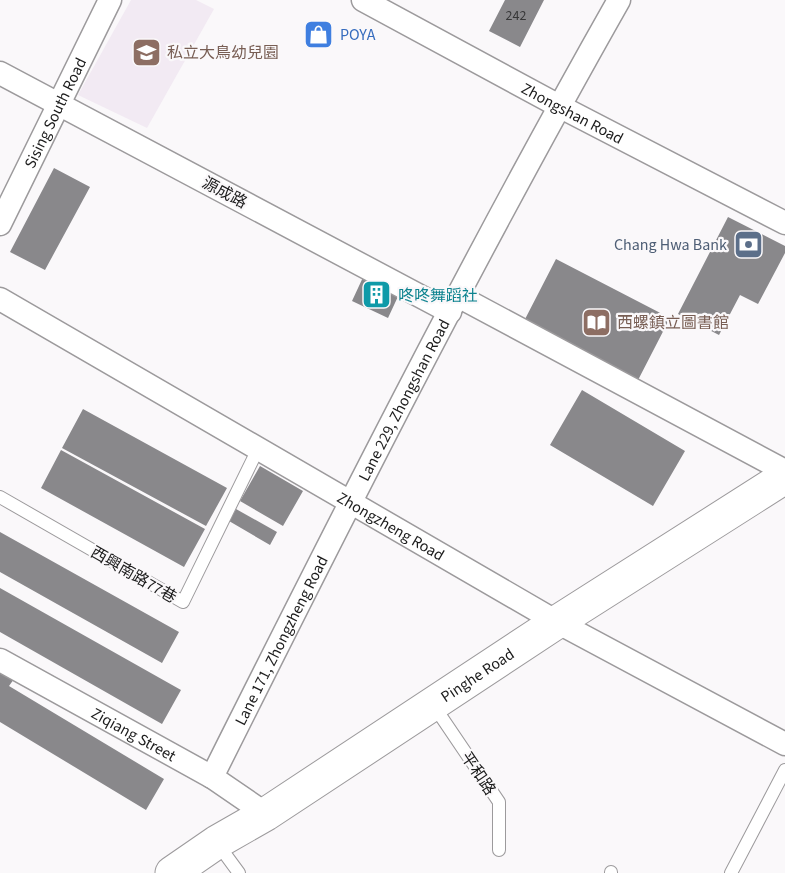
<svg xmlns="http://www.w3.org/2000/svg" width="785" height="873" viewBox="0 0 785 873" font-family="'Source Sans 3','Noto Sans TC',sans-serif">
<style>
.built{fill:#f2eaf3}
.building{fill:#89888b}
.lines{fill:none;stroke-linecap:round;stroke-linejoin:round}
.lane-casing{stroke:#9c9a9c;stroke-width:14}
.street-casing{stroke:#9c9a9c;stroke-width:25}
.secondary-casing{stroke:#9c9a9c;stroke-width:35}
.lane{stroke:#fff;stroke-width:12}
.street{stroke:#fff;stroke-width:22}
.secondary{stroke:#fff;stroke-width:33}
.labels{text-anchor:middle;stroke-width:4.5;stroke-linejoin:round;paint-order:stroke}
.number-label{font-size:14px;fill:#373738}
.shop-label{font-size:16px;fill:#366cbe;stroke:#faf8fa;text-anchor:start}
.education-label{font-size:16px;fill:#785e54;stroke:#faf8fa;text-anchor:start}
.street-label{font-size:16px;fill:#1c1c1c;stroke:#faf8fa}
.service-label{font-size:16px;fill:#4e5e75;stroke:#faf8fa;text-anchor:end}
.culture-label{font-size:16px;fill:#0d838f;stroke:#faf8fa;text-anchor:start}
</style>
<rect width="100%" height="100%" fill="#faf8fa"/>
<path class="built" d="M131,0H196L214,9L147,128L78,95Z"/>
<path class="building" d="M505,0H544L520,47L489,31Z
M54,168L90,187L45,270L10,252Z
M728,217L785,246V253L758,304L740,295L719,335L678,314Z
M556,259L670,318L636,384L522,325Z
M365,273L401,290L388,318L352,301Z
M582,390L685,451L653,506L550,445Z
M83,409L227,488L206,526L62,448Z
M61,450L205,529L184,567L41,488Z
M260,466L303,491L283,526L240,501Z
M236,509L277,532L270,545L229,521Z
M0,532L179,632L162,663L0,572Z
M0,588L181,690L162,724L0,632Z
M0,670L14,679L9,686L164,779L146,810L0,722Z"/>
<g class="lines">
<defs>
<path id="lane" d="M0,497L183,602L258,449
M434,706L499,802V850
M217,843L239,873
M611,873V872
M731,873L785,770"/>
<g id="street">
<path id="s1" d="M363,0L559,106L785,223"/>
<path d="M0,73L450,312"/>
<path id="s2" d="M0,224L110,0"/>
<path d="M458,296L785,471"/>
<path id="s3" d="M0,299L557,622L785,744"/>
<path id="s4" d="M0,660L212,777L266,814"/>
<path id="s5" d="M212,777C343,515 475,254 619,0"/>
</g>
<g id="secondary">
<path id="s6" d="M172,873L217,842L266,814L557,622L785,477"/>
</g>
</defs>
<use href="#lane" class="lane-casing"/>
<use href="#street" class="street-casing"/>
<use href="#secondary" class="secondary-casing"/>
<use href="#lane" class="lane"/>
<use href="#street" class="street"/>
<use href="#secondary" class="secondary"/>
</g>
<defs>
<symbol id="shop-square" viewBox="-11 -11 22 22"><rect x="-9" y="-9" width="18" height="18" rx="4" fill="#3f7fe0" stroke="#faf8fa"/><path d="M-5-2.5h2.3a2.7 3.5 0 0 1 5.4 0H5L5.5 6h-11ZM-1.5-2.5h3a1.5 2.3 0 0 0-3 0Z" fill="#fff"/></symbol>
<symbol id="school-square" viewBox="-11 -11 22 22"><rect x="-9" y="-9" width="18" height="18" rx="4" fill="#8d6e63" stroke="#faf8fa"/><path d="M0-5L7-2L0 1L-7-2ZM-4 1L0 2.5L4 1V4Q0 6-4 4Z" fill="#fff"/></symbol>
<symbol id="bank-square" viewBox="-11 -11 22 22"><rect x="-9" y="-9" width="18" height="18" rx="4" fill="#5c6f8a" stroke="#faf8fa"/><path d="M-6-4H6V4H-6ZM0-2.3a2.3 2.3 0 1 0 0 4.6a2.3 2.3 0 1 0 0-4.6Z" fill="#fff"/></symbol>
<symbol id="building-square" viewBox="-11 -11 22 22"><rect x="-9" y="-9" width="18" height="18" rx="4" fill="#0f9aa8" stroke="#faf8fa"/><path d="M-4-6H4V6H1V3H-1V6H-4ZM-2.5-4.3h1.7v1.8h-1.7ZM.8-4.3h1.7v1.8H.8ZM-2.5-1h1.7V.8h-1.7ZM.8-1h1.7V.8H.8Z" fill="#fff"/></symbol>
<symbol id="library-square" viewBox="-11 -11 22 22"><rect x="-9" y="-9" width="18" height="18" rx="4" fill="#8d6e63" stroke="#faf8fa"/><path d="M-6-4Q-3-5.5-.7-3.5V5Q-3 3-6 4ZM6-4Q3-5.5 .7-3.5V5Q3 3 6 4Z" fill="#fff"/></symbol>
</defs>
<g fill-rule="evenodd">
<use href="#shop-square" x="302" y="18" width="33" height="33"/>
<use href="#school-square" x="130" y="36" width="33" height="33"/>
<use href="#bank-square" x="732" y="228" width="33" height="33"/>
<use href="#building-square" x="360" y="278" width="33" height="33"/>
<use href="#library-square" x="580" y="306" width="33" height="33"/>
</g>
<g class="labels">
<g class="number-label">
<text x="516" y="20">242</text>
</g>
<g class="shop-label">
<text x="340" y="40">POYA</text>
</g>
<g class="education-label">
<text x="167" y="58">私立大鳥幼兒園</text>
<text x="617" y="328">西螺鎮立圖書館</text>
</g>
<g class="street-label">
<text dy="6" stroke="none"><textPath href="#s2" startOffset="124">Sising South Road</textPath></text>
<text dy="6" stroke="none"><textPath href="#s1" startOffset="238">Zhongshan Road</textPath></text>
<text transform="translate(225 192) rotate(28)" y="6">源成路</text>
<text dy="6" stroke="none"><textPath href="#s5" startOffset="423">Lane 229, Zhongshan Road</textPath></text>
<text dy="6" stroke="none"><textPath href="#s3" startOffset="452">Zhongzheng Road</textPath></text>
<text transform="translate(134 574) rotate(30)" y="6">西興南路77巷</text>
<text dy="6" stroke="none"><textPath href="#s5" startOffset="153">Lane 171, Zhongzheng Road</textPath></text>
<text dy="6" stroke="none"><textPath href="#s6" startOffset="364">Pinghe Road</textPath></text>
<text dy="6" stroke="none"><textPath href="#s4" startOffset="153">Ziqiang Street</textPath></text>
<text transform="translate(479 773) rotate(56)" y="6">平和路</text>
</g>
<g class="service-label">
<text x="727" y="250">Chang Hwa Bank</text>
</g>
<g class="culture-label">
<text x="398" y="301">咚咚舞蹈社</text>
</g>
</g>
</svg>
